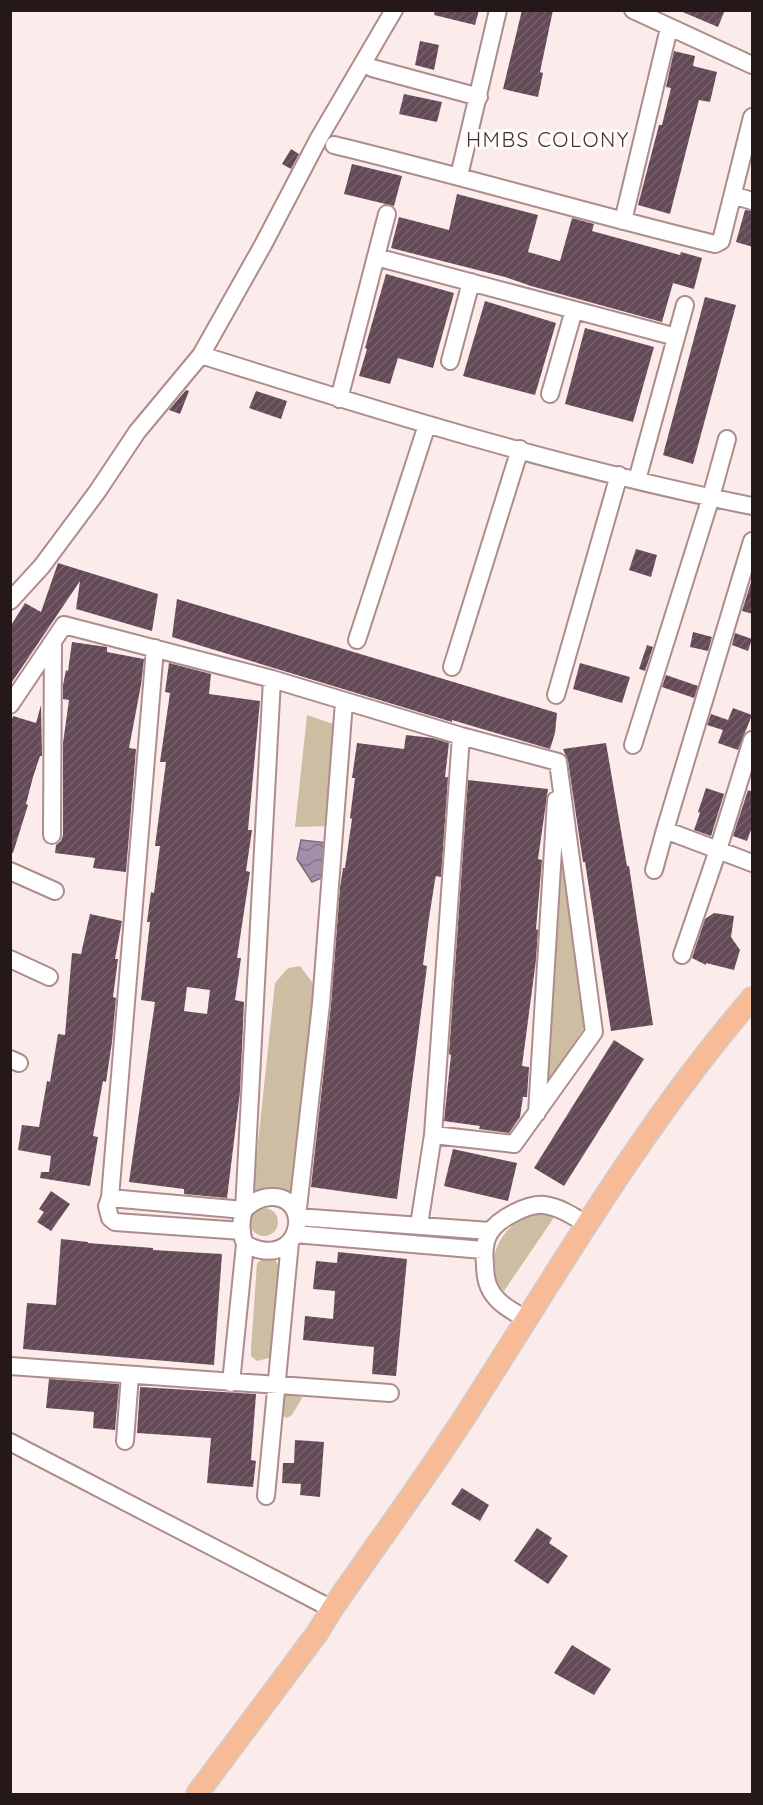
<svg xmlns="http://www.w3.org/2000/svg" width="763" height="1805" viewBox="0 0 763 1805" font-family="Quicksand,sans-serif">
<style>
.grass{fill:#cdbea3}
.water{fill:url(#water-waves);stroke:#7c6c7e;stroke-width:1.5}
.building{fill:url(#building-hatch);fill-rule:evenodd}
.lines{fill:none;stroke-linecap:round;stroke-linejoin:round}
.minor-casing{stroke:#ae8c8c;stroke-width:20}
.major-casing{stroke:#cfcccc;stroke-width:24}
.minor{stroke:#fff;stroke-width:16}
.major{stroke:#f7bb98;stroke-width:21}
.labels{text-anchor:middle;stroke-width:6;stroke-linejoin:round;paint-order:stroke}
.neighbourhood-label{font-size:21px;letter-spacing:1.5px;fill:#4b2f2f;stroke:#fdfdfd}
</style>
<defs>
<pattern id="water-waves" width="16" height="10" patternUnits="userSpaceOnUse" patternTransform="scale(1.5)"><rect width="16" height="10" fill="#a290aa"/><path d="M0 5q4-4 8 0t8 0" fill="none" stroke="#84758a"/></pattern>
<pattern id="building-hatch" width="6" height="6" patternUnits="userSpaceOnUse" patternTransform="scale(1.5)"><rect width="6" height="6" fill="#644a57"/><path d="M-1 1l2-2M0 6l6-6M5 7l2-2" fill="none" stroke="#76606b"/></pattern>
</defs>
<rect width="100%" height="100%" fill="#fbeceb"/>
<path class="grass" d="M307,715L348,729L335,826L295,827Z
M562,841L584,1028L547,1083Z
M300,966L318,990L294,1195L253,1190L275,983L288,968Z
M250 1222a14 14 0 1 1 28 0a14 14 0 1 1-28 0Z
M539,1214L555,1216L504,1291C483,1272 495,1237 517,1222C524,1218 532,1216 539,1214Z
M267,1256L274,1257L279,1267L272,1354L269,1358L257,1361L251,1356V1349L257,1263Z
M286,1394L299,1395L302,1398L292,1415L287,1418L283,1416L284,1397Z"/>
<path class="water" d="M301,840L328,843L326,876L312,882L297,859Z"/>
<path class="building" d="M435,10H479L475,25L434,15Z
M522,10H553L540,72L543,73L538,97L503,89Z
M678,10H725L718,27Z
M420,41L439,45L434,70L415,65Z
M674,51L695,56L693,66L717,72L710,102L699,100L670,214L638,205L659,125H662L671,88L666,87Z
M404,94L442,102L437,122L399,114Z
M291,149L299,154L291,169L282,164Z
M352,164L402,176L394,206L344,194Z
M457,194L538,215L528,252L560,261L572,218L594,224L592,231L680,255L681,252L702,258L694,289L673,283L662,322L531,286L505,277L391,248L399,217L449,230Z
M745,210L753,211V247L736,242Z
M386,274L454,293L433,368L398,358L390,384L359,376L367,349L365,348Z
M705,297L736,305L693,464L663,455Z
M485,301L556,323L535,395L463,376Z
M585,328L654,347L633,422L565,404Z
M186,390L189,391L180,414L169,410Z
M256,391L287,401L281,419L249,408Z
M636,549L657,555L651,577L629,570Z
M58,563L158,594L152,631L76,609L80,581L10,685V627L25,603L41,612Z
M753,576V614L742,611Z
M177,599L557,713L555,733L550,749L452,720V722L172,637Z
M693,632L712,637L708,651L690,647Z
M735,633L752,639L748,651L732,645Z
M72,642L107,647V652L144,659L141,685L129,748L136,749L126,872L93,868L95,858L55,853L56,845L61,841L63,835V743L69,700L63,699V685L66,670L68,671Z
M647,645L653,647L645,671L639,669Z
M169,663L211,674L209,694L260,701L248,830H252L246,871L250,872L237,958H241L235,1000L244,1002L240,1092L227,1198L184,1194V1189L129,1182L155,1002L141,1000L150,922H147L151,892L154,893L160,846H155L166,762H160L170,693L165,692ZM187,987L210,990L207,1014L184,1011Z
M580,663L630,677L622,703L573,689Z
M666,675L698,686L694,698L662,687Z
M41,705L42,756H40L33,777L26,804L28,805L13,853L10,852V725L13,716L36,723Z
M733,708L752,715L738,750L718,743L723,730L707,725L711,714L728,720Z
M406,735L432,738L449,743L445,777H448L441,877L436,876L435,880L429,918L423,965L427,966L397,1199L311,1187L331,1005L340,888L343,868H345L352,819L350,818L355,778H352L357,743L404,749Z
M606,743L627,866H629L653,1025L611,1031L585,862H583L568,761L563,749Z
M468,780L548,789L538,859L542,860L536,929L538,930L536,960L522,1066L529,1067L527,1097H523L520,1117L509,1133L479,1129L480,1126L444,1121L451,1055L449,1054Z
M706,788L724,794L711,836L694,830L700,813L698,812Z
M748,790L753,792V824L747,841L733,836Z
M714,913L734,916L731,937L740,950L734,970L706,963V965L692,958L705,919Z
M90,914L122,921L115,959H118L113,997L116,998L112,1042L106,1082L103,1081L93,1136L98,1137L90,1186L40,1178L41,1172H49L51,1156L18,1150L22,1125L39,1127L47,1081L50,1082L58,1034L65,1035L72,953L81,954Z
M614,1040L644,1059L564,1186L534,1168Z
M453,1149L517,1163L508,1201L444,1186Z
M51,1191L70,1204L51,1231L37,1222L44,1212L39,1209Z
M61,1239L88,1242V1243L153,1248V1250L222,1254L214,1365L23,1349L27,1303L56,1305Z
M338,1252L407,1259L396,1376L372,1374L374,1347L303,1340L305,1316L333,1319L335,1291L313,1289L316,1261L337,1263Z
M49,1379L119,1384L115,1430L93,1428L94,1412L46,1408Z
M140,1387L256,1394L251,1460L256,1461L253,1487L207,1483L211,1438L137,1433Z
M295,1440L324,1442L320,1497L300,1495L301,1484L282,1483L283,1463H294Z
M462,1488L489,1505L480,1521L451,1504Z
M537,1528L552,1538L549,1543L568,1556L548,1584L514,1561Z
M572,1645L611,1669L594,1695L554,1673Z"/>
<g class="lines">
<defs>
<path id="minor" d="M633,10L752,65
M372,68L479,97
M334,145C462,176 587,213 715,244L721,241L752,117
M459,176L498,10
M733,195L752,201
M623,221L669,28
M376,257L676,337
M201,355C382,412 566,469 752,506
M450,361L471,282
M550,394L574,310
M339,399L387,214
M637,480L685,305
M10,601L42,566L97,492L137,432L201,355L263,245L319,138L394,10
M357,640L427,425
M155,648L110,1198L107,1206L110,1218L115,1222L242,1231
M452,667L520,449
M556,695L619,475
M344,702L321,1004L297,1217L490,1231
M10,705L64,625L272,679L461,736L558,762L594,1032L514,1144L433,1135
M752,740L718,850L752,863
M633,745L711,497L727,439
M52,835L53,643
M654,870L665,830
M10,871L55,891
M682,955L718,850L665,830L752,541
M10,959L49,977
M10,1059L19,1063
M537,1113L556,800
M110,1198L244,1210
M244,1210C252,1202 262,1196 274,1197C315,1200 299,1273 245,1244C240,1232 240,1222 244,1210L272,679
M419,1225L433,1135L461,736
M295,1234L483,1250
M526,1319C514,1312 498,1304 491,1291C486,1283 485,1273 485,1264C482,1238 490,1225 514,1213C522,1209 534,1204 544,1205C560,1207 573,1216 586,1224
M10,1366L390,1393
M231,1383L245,1244
M125,1441L130,1375
M10,1442L332,1609
M266,1496L290,1242"/>
<path id="major" d="M197,1794L318,1632L332,1609C376,1545 422,1483 464,1418C556,1275 641,1127 752,998"/>
</defs>
<use href="#minor" class="minor-casing"/>
<use href="#major" class="major-casing"/>
<use href="#minor" class="minor"/>
<use href="#major" class="major"/>
</g>
<g class="labels">
<g class="neighbourhood-label">
<text x="548" y="147">HMBS COLONY</text>
</g>
</g>
<rect width="763" height="1805" fill="none" stroke="#251819" stroke-width="24"/>
</svg>
